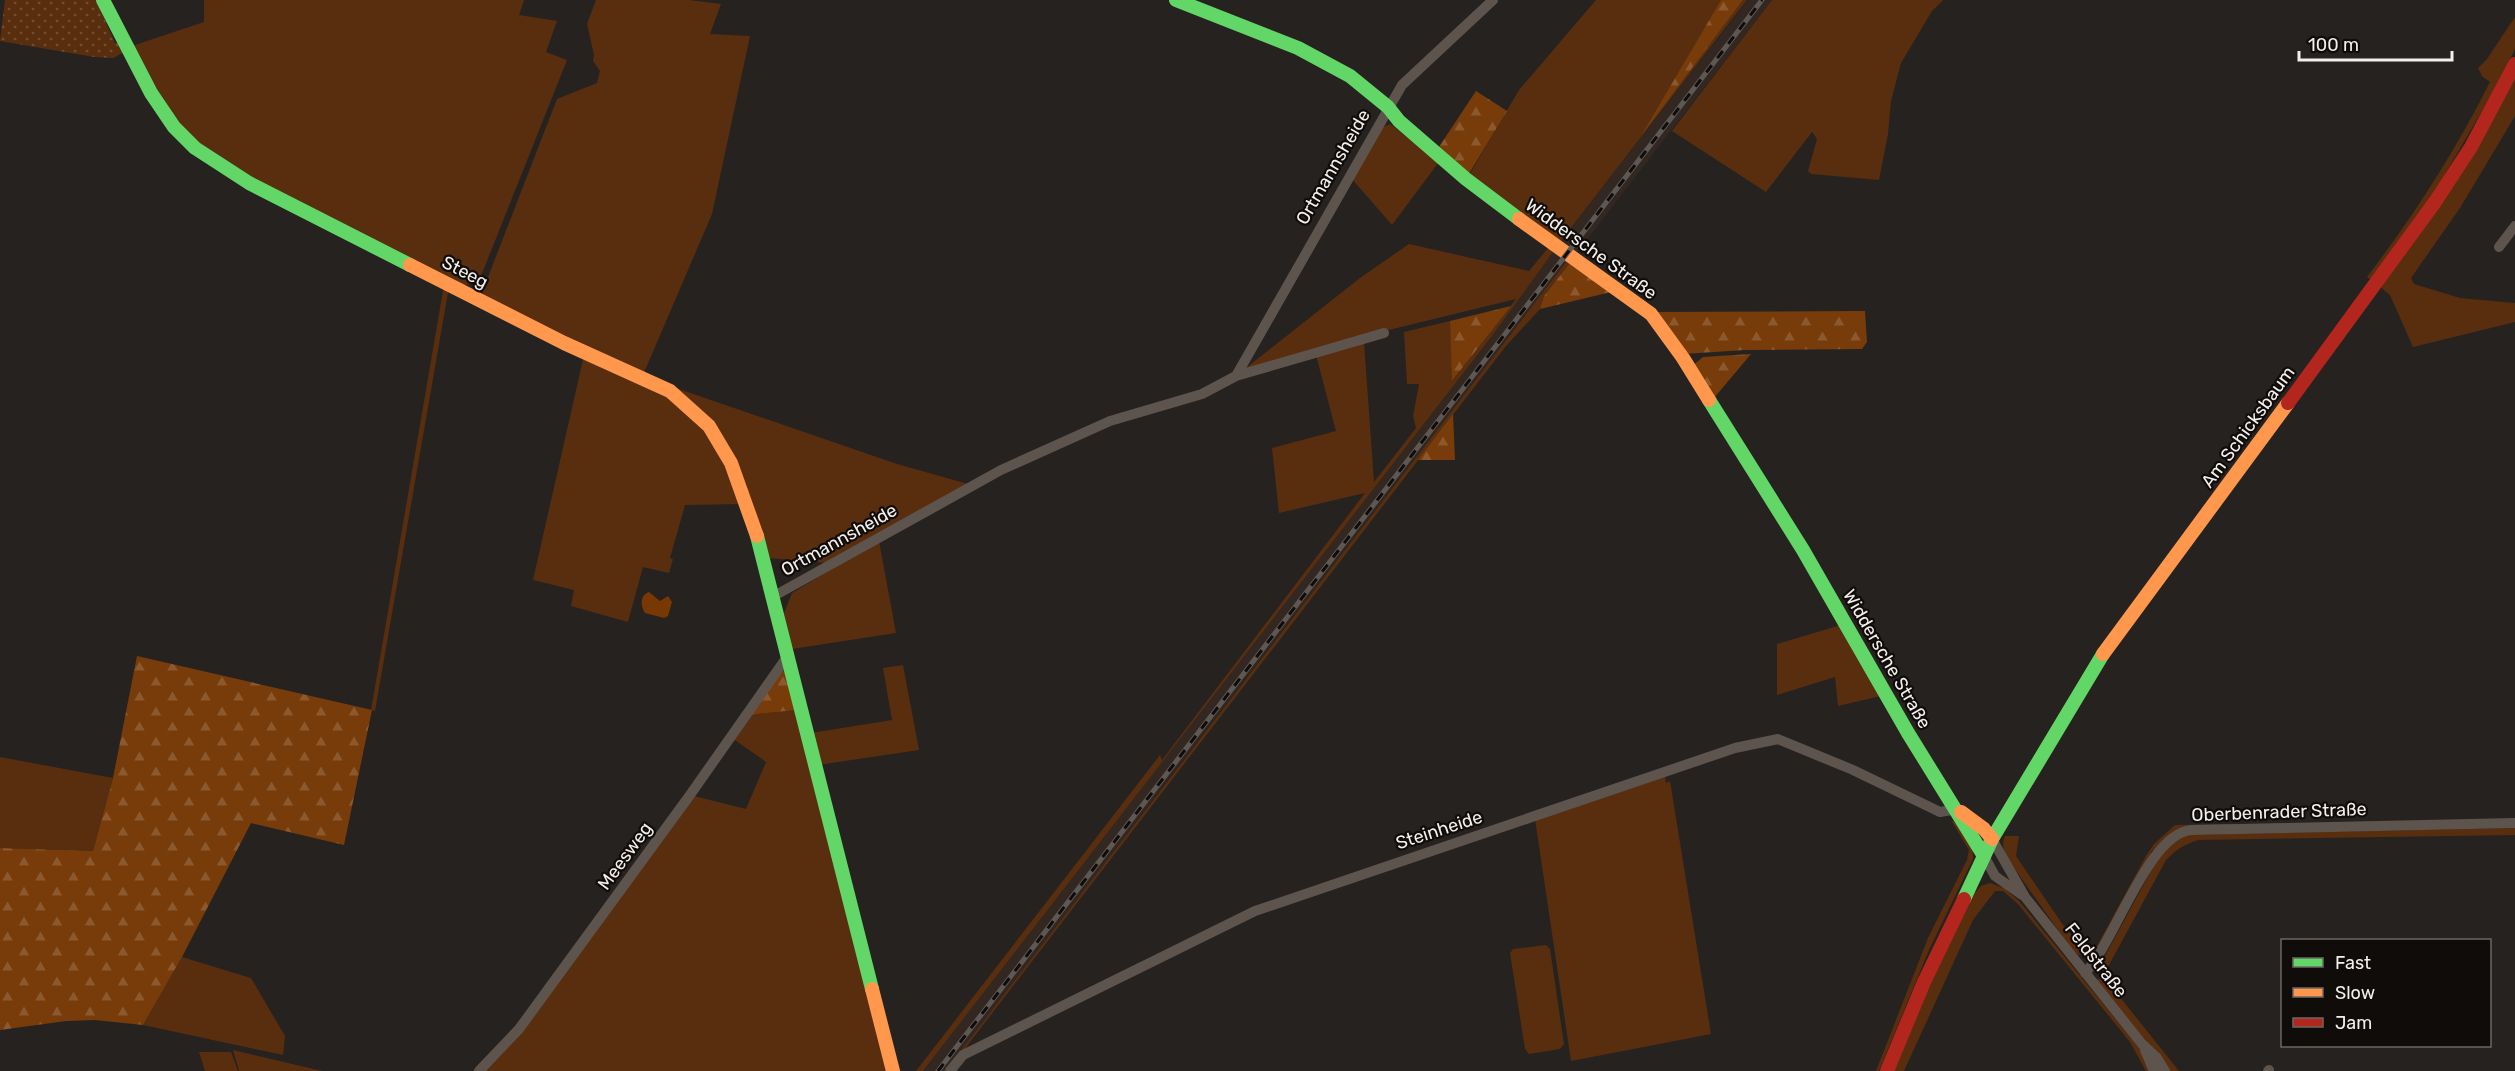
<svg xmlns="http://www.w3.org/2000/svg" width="2515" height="1071" viewBox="0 0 2515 1071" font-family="Rubik,sans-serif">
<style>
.built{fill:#322721}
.grass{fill:#592e0f}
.forest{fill:url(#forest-firs)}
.garden{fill:url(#garden-dots)}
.water{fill:#773803}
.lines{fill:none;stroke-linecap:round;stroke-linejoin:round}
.street{stroke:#5e544e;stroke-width:10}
.fast{stroke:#63d668;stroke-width:14}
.slow{stroke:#ff974d;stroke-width:14}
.jam{stroke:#b3261e;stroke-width:14}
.rail-casing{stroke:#5e5855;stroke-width:5}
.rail{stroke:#0f0c0a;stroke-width:3;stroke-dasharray:9;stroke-linecap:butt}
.labels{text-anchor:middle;stroke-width:4.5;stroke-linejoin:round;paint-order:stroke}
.street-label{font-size:18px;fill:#f4efec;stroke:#0f0c0a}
</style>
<defs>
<pattern id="forest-firs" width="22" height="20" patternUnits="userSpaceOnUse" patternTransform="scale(1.5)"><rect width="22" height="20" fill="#783c0a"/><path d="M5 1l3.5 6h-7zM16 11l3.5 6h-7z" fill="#8c582e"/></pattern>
<pattern id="garden-dots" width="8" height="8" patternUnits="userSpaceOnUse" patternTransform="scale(1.5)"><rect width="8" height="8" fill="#592e0f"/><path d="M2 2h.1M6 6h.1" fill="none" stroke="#714d32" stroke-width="1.8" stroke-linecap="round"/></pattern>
</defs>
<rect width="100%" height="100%" fill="#262220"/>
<path class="built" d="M1748,0H1772L1576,254L1566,262L1164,785L948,1071H923L1492,336L1560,242Z"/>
<path class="grass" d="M204,0H524L519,15L557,21L546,52L567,60L481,276L472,284L459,286L214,158L175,124L132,46L204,22Z
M596,0H689L721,4L710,34L750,36L712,214L643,375L484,299L483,290L557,99L597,83L600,71L593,61L594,55L587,24Z
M1596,0H1721L1645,130L1743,0H1747L1560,242L1468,177L1519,90Z
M1772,0H1943L1932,11L1901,63L1891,101L1888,134L1879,180L1811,174L1808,171L1817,139L1812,132L1766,192L1672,131Z
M2515,17V49L2495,89L2435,191L2371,280L2367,277C2414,215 2455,152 2490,82L2482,76L2478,68L2487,59Z
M2515,75V116L2460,208L2411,278L2414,284L2460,298L2515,303V322L2413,347L2390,295L2380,287Z
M1390,124L1439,162L1392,225L1352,179L1381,128Z
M1409,244L1529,271L1548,248L1553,252L1492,336L923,1071H916L1160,755L1162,760L1365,493L1279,513L1272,448L1336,431L1316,355L1364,342L1374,482L1416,428L1413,416L1419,384H1407L1404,332L1450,321L1453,380L1516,299L1364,336L1241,372L1360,278Z
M1566,262L1569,264L1544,296L1540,309L1506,346L953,1064L950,1065Z
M444,285L449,287L375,711L371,710Z
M584,355L666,392L706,429L744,504L685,505L670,558L673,559L669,573L643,567L628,622L571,606L574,590L533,580Z
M670,386L897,464L968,484L827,563L768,558L730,454Z
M879,541L896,633L792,649L784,613L792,593Z
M1841,625L1881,696L1838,706L1835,677L1777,695V644Z
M903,665L919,750L818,765L811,733L892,720L883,668Z
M796,710L891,1071H485L694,796L746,809L766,762L732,738L748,715Z
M0,757L113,778L93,851L0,848Z
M1665,776L1666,783L1670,781L1711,1034L1571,1061L1535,819Z
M1951,820C1965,826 1974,844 1973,859L1929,950L1879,1071H1876L1928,938L1967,860L1969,850Z
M2515,820L2190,827L2176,830L2152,851L2100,948L2089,956L2087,954L2079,955L2072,950L2012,865C2006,855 2000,848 2005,836H2019L2016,856L2063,925L2087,954L2097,946L2146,856L2154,844L2175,825Z
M2515,828V835L2199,840C2184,844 2176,850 2166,860L2103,976L2179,1071H2169L2096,981L2103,976L2098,969L2158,858L2168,847L2186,835Z
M1990,883L2004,888L2019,901L2140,1049L2152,1071H2146L2130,1042L2018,904L2003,891H1995L1973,920L1904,1071H1891L1911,1021L1974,894L1981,886Z
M1546,945L1550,949L1564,1044L1560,1049L1529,1054L1525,1049L1510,953L1513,949Z
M182,957L251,978L285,1036L283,1055L143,1025Z
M233,1050L322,1071H239Z
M199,1052H231L238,1071H205Z"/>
<path class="forest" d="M1721,0H1743L1641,136Z
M1476,91L1507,111L1467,177L1437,150Z
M1569,264L1611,292L1540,309L1544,296Z
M1511,306L1452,381L1450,321Z
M1865,311L1867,342L1862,349L1745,350L1683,354L1654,312Z
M1751,354L1714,398L1692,366L1703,357Z
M1453,414L1455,460H1418Z
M137,656L372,710L344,845L251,823L182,957L143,1025L95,1020L66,1021L0,1030V848L93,851L113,778Z
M784,671L789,673L797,710L748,715L778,673Z"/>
<path class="garden" d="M5,0H96L115,43H125L128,50L113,58L94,57L0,41Z"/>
<path class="water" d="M649,592L660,601L668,596L672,602L668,616L664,618L645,613C640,605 640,595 649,592Z"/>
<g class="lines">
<path class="street" d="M2499,247L2515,226
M1236,376L1384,333
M774,596L1001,470L1110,421L1202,394L1236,376L1402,85L1493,0
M1992,839L2025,897L2142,1044L2157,1058L2165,1071
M1984,856L1995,876L2022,895
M2085,973C2116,940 2148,834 2191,830L2515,823
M2145,1050L2154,1071
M479,1071L519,1029L690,795L789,654
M950,1071L963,1055L1255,911L1735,748L1778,739L1853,770L1940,812L1957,809
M2268,1071L2269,1070"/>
<path class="fast" d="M103,0L151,93L174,127L195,148L249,183L410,265
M1176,0L1298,48L1350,76L1388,107L1399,121L1466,179L1519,219
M1709,400L1803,550L1908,733L1984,856
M757,536L872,989
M1964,899L1992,839L2103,654"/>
<path class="slow" d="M1519,219L1651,314L1683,358L1709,400
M410,265L564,343L670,391L709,426L731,463L757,536
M2103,654L2288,403
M1961,812L1984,829L1992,839
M872,989L893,1071"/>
<path class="jam" d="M2288,403L2435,202L2471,147L2515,64
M1887,1071L1924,982L1964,899"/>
<defs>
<path id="rail" d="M938,1071L1762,0"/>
</defs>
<use href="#rail" class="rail-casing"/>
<use href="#rail" class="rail"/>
</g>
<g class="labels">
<g class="street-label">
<text transform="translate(1333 167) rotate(-60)" y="6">Ortmannsheide</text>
<text transform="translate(1591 249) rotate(36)" y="6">Widdersche Straße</text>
<text transform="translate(465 272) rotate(27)" y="6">Steeg</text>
<text transform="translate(2248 427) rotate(-54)" y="6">Am Schicksbaum</text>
<text transform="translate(839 540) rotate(-29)" y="6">Ortmannsheide</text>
<text transform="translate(1887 659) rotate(60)" y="6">Widdersche Straße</text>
<text transform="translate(2279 812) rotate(-2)" y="6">Oberbenrader Straße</text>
<text transform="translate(1439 830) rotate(-18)" y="6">Steinheide</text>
<text transform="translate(625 856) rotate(-54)" y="6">Meesweg</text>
<text transform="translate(2096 960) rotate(52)" y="6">Feldstraße</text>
</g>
</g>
<rect x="2281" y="939" width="210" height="108" fill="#0f0c0a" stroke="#6b6764" stroke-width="1.5"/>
<rect x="2293" y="958" width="30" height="9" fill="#63d668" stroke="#6b6764" stroke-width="1.5"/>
<text x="2335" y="969" font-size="18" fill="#f4efec">Fast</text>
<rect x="2293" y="988" width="30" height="9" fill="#ff974d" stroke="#6b6764" stroke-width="1.5"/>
<text x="2335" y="999" font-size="18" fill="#f4efec">Slow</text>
<rect x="2293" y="1018" width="30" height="9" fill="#b3261e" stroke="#6b6764" stroke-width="1.5"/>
<text x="2335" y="1029" font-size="18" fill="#f4efec">Jam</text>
<path d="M2299 51v9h153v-9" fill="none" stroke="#f4efec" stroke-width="3"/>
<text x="2308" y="51" font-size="18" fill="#f4efec" stroke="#0f0c0a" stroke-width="4.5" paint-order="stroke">100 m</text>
</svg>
